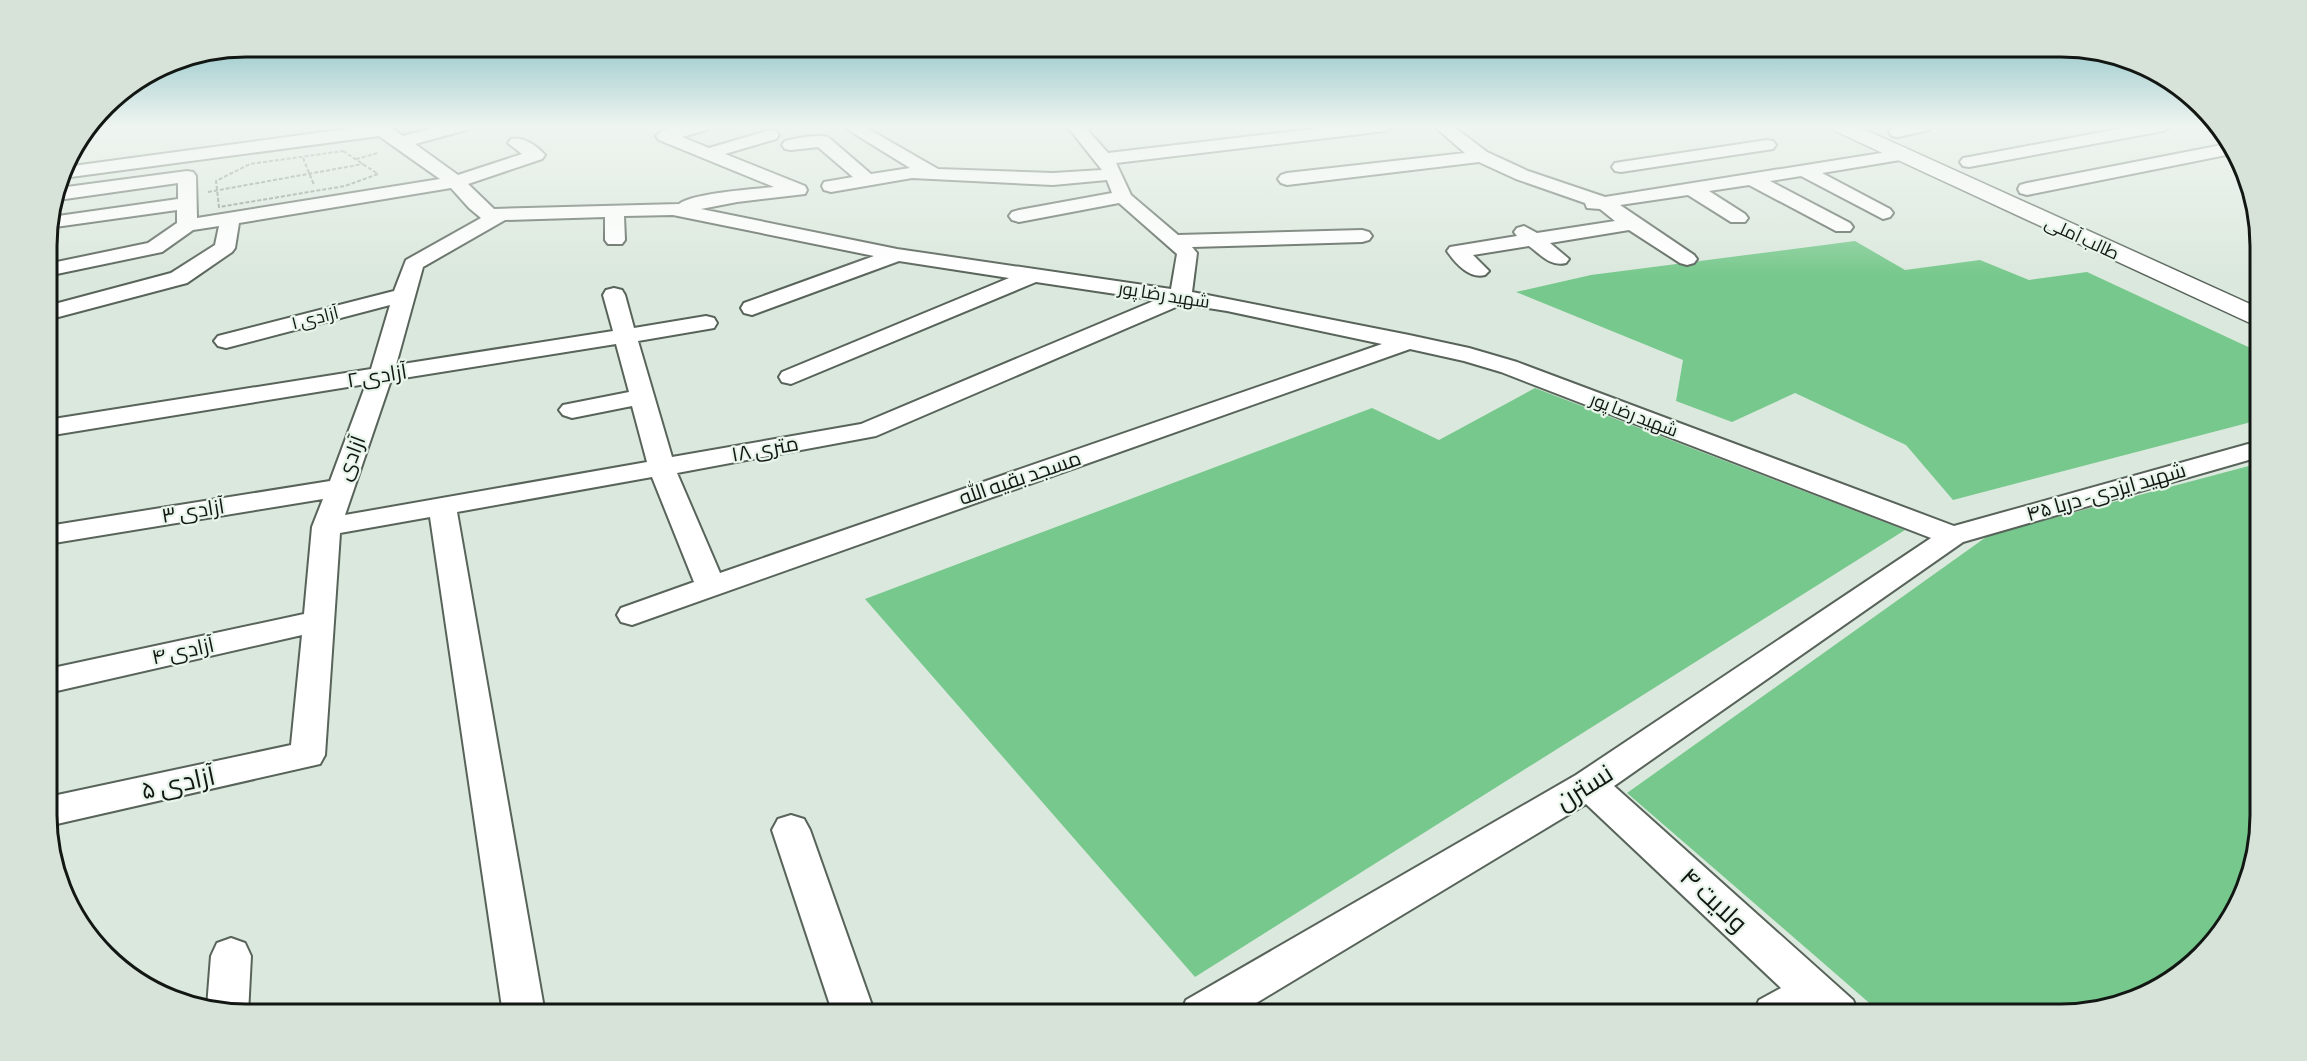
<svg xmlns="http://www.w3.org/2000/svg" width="2307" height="1061" viewBox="0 0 2307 1061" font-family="'Alegreya Sans',Cairo,sans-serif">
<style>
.forest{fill:#77c88c}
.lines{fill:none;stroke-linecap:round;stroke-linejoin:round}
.minor-casing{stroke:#58635a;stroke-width:4}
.major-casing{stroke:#58635a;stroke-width:3}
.path{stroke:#838c85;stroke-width:2;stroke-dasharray:4 2;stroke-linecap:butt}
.minor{fill:#fff;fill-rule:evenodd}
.major{fill:#fff;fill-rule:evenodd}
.labels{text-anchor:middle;stroke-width:4.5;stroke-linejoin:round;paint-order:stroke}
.far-street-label{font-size:18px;fill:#131714;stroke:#e8f5ea}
.street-label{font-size:21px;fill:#131714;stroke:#e8f5ea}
.near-street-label{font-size:26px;fill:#131714;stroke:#e8f5ea}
.rim{fill:none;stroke:#131714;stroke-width:3}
</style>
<rect width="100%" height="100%" fill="#dbe8dd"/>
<path class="forest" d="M1855,241L1905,270L1980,260L2029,280L2087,272L2259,352V420L1953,500L1906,445L1795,393L1732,422L1676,401L1683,360L1516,292L1591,275Z
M1535,388L1905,530L1195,977L865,599L1372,408L1439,440Z
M2260,463V815L2245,891L2211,946L2172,981L2073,1014H1882L1627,793L1989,535Z"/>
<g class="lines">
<defs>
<path id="minor" d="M368,126H389L403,136L440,126H468L466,130L415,144L458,175L522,154L508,143L511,139C523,136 537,146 545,155L542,159L468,184L494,209L679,204C693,193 754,189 774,187L659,140L656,136C667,123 693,126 708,126L706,130L682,137L709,148L770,130L776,131L779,135L776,139L725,154L805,186L807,190L805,194L737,202L701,209L897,249L1171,289L1177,254L1119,203L1019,222L1012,220L1009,216L1012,212L1019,210L1112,193L1107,180L1053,185L912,178L831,192L824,190L822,186L824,182L853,177L818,147L791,150L785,149L782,145L785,141C798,138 815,134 828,137L871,174L910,168L842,126H863L938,169L1053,173L1102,170L1067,126H1084L1108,153L1339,126H1393L1385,131L1116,163L1131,195L1178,235L1362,230L1369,232L1372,236L1369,240L1362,242L1192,247L1197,253L1192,292L1409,335L1469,348L1517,362L1954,526L2259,441V457L1963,542L1614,786L1853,1000L1859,1014H1753L1759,1000L1781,988L1586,804L1238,1014H1180L1186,1000L1576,775L1931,538L1501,372L1464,361L1410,349L632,625L621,622L617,615L621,608L694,582L652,477L457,512L545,1014H503L430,517L340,533L325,755L320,764L48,826V797L291,745L302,635L48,693V669L304,614L312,527L323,499L48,544V526L330,481L366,384L47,436V420L371,369L390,305L226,348L218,346L214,341L218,336L394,291L406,260L481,218L469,208L451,188L239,223L235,248L232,252L187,283L47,320V306L171,273L215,245L219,226L193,230L162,252L47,276V264L148,243L177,223V210L48,228L51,217L178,199V183L58,200L56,199L59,188L187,171L193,172L196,176L197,218L440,179L379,136L63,178L65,167ZM673,215L874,256L744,303L741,308L744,313L752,315L899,261L1009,278L782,372L779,377L782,382L791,384L1036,282L1156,300L861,424L672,457L638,341L714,328L717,323L714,318L706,316L634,328L625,295L622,290L614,288L606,290L603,295L613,331L396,365L423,267L505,220L605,217V240L608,244H622L625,240L624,216ZM1183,304L1227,311L1382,344L720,573L677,473L876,436ZM616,344L629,392L563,405L559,410L563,415L572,418L632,406L647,462L345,515L391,380Z
M1434,126H1453L1487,152L1528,171L1605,197L1900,150L1906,151L1909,155L1906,159L1822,173L1890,209L1893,213L1890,217L1883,219L1801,176L1770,181L1850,223L1853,227L1850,231H1836L1749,185L1709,191L1745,214L1748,218L1745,222H1731L1688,195L1620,205L1694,255L1697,259L1694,263L1687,265L1680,263L1629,230L1550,243L1569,259L1566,263C1551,267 1541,255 1529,246L1473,255L1489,271L1485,275C1469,279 1456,264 1447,251L1450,247L1517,236L1514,232L1517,228L1524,226L1537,233L1615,221L1600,209L1587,208L1585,203L1516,179L1479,162L1287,185L1281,183L1278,179L1281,175L1287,173L1465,153Z
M1901,126H1931L1929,130L1898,137L1892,136L1889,132L1892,128Z
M2134,126H2171L2163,131L1969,167L1963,166L1960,162L1963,158L1969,157Z
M1767,140L1773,141L1776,145L1773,149L1621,172L1615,171L1612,167L1615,163L1621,162Z
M2227,144L2231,154L2027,195L2020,193L2018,189L2020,185L2027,183Z
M791,815L804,819L810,830L875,1014H833L772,830L778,819Z
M231,938L245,943L251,956L248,1014L207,1007L211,956L217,943Z"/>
<path id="major" d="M1830,126H1857L2259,308V326L2250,323L1833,130Z"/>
</defs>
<use href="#minor" class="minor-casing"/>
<use href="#major" class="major-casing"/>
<path class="path" d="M343,151L378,174L345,186L219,207L216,181L250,164Z
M303,158L314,185
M356,159L378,153
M208,192L363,164"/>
<use href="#minor" class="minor"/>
<use href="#major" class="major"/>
</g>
<linearGradient id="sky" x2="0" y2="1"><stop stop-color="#72b4bb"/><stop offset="0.46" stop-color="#eff5f0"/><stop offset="1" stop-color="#eff5f0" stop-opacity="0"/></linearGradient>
<rect width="2307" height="275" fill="url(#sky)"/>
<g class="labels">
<g class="far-street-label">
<text transform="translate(2082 238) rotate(25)" y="6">طالب آملی</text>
<text transform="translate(1164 295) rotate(9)" y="6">شهید رضا پور</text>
<text transform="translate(315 318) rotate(-14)" y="6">آزادی ۱</text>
<text transform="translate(1634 415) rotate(21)" y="6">شهید رضا پور</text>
</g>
<g class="street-label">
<text transform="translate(377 376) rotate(-9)" y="7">آزادی ۲</text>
<text transform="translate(765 449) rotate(-10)" y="7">۱۸ متری</text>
<text transform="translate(351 458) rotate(-69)" y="7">آزادی</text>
<text transform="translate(1020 478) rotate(-19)" y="7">مسجد بقیه الله</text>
<text transform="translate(2106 492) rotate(-16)" y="7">شهید ایزدی- دریا ۴۵</text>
<text transform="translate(193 511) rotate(-9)" y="7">آزادی ۳</text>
<text transform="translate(183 651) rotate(-12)" y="7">آزادی ۴</text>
</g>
<g class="near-street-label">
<text transform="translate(178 783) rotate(-12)" y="9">آزادی ۵</text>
<text transform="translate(1584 787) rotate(-32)" y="9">نسترن</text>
<text transform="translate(1714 900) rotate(43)" y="9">ولایت ۴</text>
</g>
</g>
<path d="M0 0H2307V1061H0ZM246 57H2061A189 189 0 0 1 2250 246V815A189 189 0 0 1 2061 1004H246A189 189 0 0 1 57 815V246A189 189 0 0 1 246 57Z" fill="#d7e3d9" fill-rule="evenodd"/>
<path class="rim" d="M246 57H2061A189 189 0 0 1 2250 246V815A189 189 0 0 1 2061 1004H246A189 189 0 0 1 57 815V246A189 189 0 0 1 246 57Z"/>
</svg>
